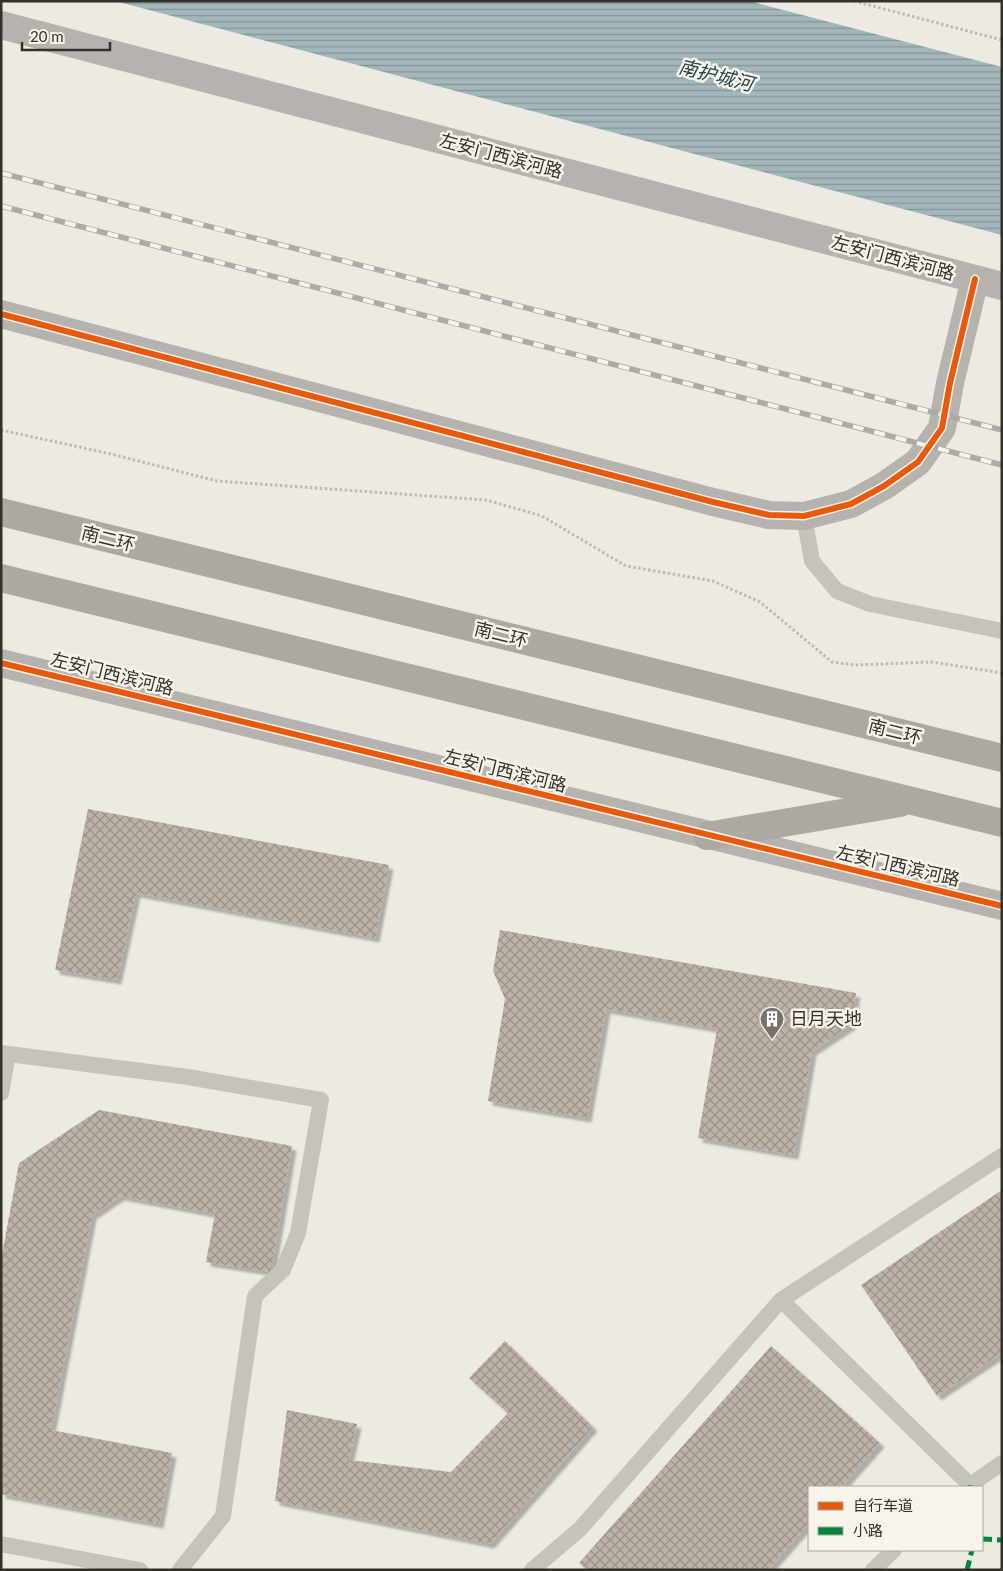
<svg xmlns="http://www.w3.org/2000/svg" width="1003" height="1571" viewBox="0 0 1003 1571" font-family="Lato,'Noto Sans SC',sans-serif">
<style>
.water{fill:url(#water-rules)}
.building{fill:url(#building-cross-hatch);filter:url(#shadow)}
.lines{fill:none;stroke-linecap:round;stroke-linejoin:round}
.path{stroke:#bebab5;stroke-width:3;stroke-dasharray:2.5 2.5;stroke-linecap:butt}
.lane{stroke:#c6c2bc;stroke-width:16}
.secondary{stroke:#b6b2ad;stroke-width:28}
.highway{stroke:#aba9a2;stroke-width:28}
.rail-casing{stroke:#adaba7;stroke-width:5.5}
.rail{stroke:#f8f4eb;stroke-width:4;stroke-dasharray:11;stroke-linecap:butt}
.quiet{stroke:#00873e;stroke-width:5;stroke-dasharray:10 5;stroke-linecap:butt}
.cycleway-casing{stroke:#f8f4eb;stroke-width:9}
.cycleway{stroke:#e8590c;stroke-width:6}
.labels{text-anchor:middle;stroke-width:5;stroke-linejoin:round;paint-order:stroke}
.street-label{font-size:18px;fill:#36302a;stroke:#f8f4eb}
.poi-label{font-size:18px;fill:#36302a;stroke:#f8f4eb;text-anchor:start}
.water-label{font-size:19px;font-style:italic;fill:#254752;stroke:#f8f4eb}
</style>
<defs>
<pattern id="water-rules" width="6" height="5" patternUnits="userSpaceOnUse" patternTransform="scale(1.25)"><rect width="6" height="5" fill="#a2b7ba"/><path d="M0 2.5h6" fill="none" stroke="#859597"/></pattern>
<pattern id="building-cross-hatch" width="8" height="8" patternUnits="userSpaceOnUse" patternTransform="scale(1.25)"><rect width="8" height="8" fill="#bdb2a7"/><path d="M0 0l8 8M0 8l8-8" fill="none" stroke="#9a9188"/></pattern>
<filter id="shadow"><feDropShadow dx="4.5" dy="4.5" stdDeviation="1" flood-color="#0004"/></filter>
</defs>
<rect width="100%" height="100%" fill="#eceae3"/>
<path class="water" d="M115,1H749L1002,67V235Z"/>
<path class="building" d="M88,809L389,865L375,938L136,893L117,980L55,970Z
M500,930L856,993L851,1025L812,1051L794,1155L698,1138L717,1029L606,1009L587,1118L488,1101L505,999L493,971Z
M99,1110L292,1146L271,1272L206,1262L215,1214L120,1196L92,1215L51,1430L172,1453L159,1524L1,1494V1260L19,1163Z
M1002,1190V1353L937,1396L861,1285Z
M505,1341L593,1427L490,1544L275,1501L287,1410L357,1424L349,1460L451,1472L508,1413L469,1378Z
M771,1346L880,1443L841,1487H809V1523L768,1570H587L579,1563Z"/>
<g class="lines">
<path class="path" d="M854,1L1002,40
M1,430L111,454L217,481L486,500L542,516L626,566L713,581L760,602L832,662L855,665L932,662L1002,673
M1,437L2,431"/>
<path class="lane" d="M804,516L812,561L837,591L870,604L1002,631
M1,1053L188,1077L321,1100L298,1233L283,1270L255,1296L223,1516L180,1570
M1,1093L8,1054
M781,1300L970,1485
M967,1487L1002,1463
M1,1544L140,1570
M532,1570L580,1529L781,1300L1002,1156
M873,1570L894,1550"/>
<path class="secondary" d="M1,25L1002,286
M1,314L713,502L769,515L804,516L851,504L884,486L918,462L942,428L950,383L975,279
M1,663L1002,906"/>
<path class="highway" d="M1,512L1002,758
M1,578L1002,823
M707,836L900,803"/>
<defs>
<path id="rail" d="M1,173L1002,430
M1,206L1002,465"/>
</defs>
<use href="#rail" class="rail-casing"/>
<use href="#rail" class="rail"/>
<path class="quiet" d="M970,1487V1485
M982,1539L1002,1540
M967,1570L972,1550"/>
<defs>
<path id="cycleway" d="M1,314L713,502L769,515L804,516L851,504L884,486L918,462L942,428L950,383L975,279
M1,663L1002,906"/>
</defs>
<use href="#cycleway" class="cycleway-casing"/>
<use href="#cycleway" class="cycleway"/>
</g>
<defs>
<symbol id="building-pin" viewBox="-11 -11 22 30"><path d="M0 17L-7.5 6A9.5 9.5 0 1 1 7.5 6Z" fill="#76716b" stroke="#f8f4eb"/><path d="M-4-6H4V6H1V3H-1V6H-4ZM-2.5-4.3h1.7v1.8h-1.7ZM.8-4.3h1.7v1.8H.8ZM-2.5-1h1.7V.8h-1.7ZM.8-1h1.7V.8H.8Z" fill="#fff"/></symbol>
</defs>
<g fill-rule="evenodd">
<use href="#building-pin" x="758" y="1005" width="28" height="38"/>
</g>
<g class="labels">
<g class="street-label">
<text transform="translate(501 156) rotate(15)" y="6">左安门西滨河路</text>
<text transform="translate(893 258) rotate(15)" y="6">左安门西滨河路</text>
<text transform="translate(108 539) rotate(14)" y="6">南二环</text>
<text transform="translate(501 635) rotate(14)" y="6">南二环</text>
<text transform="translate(112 674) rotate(14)" y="6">左安门西滨河路</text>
<text transform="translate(895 732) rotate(14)" y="6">南二环</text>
<text transform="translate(505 771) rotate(14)" y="6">左安门西滨河路</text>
<text transform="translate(898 866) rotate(13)" y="6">左安门西滨河路</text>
</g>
<g class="poi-label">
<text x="790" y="1025">日月天地</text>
</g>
<g class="water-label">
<text transform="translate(716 75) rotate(14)" y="7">南护城河</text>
</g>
</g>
<rect width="1003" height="1571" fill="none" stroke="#36302a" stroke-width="5"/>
<rect x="808" y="1486" width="175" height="65" fill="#f8f4eb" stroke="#aaa69e"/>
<rect x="818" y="1502" width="25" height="8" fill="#e8590c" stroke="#aaa69e"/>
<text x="853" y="1511" font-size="15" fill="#36302a">自行车道</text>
<rect x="818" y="1527" width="25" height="8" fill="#00873e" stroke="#aaa69e"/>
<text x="853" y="1536" font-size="15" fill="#36302a">小路</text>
<path d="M22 42v8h88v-8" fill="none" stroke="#36302a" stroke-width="2.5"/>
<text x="30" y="42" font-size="15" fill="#36302a" stroke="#f8f4eb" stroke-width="4" paint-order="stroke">20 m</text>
</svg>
